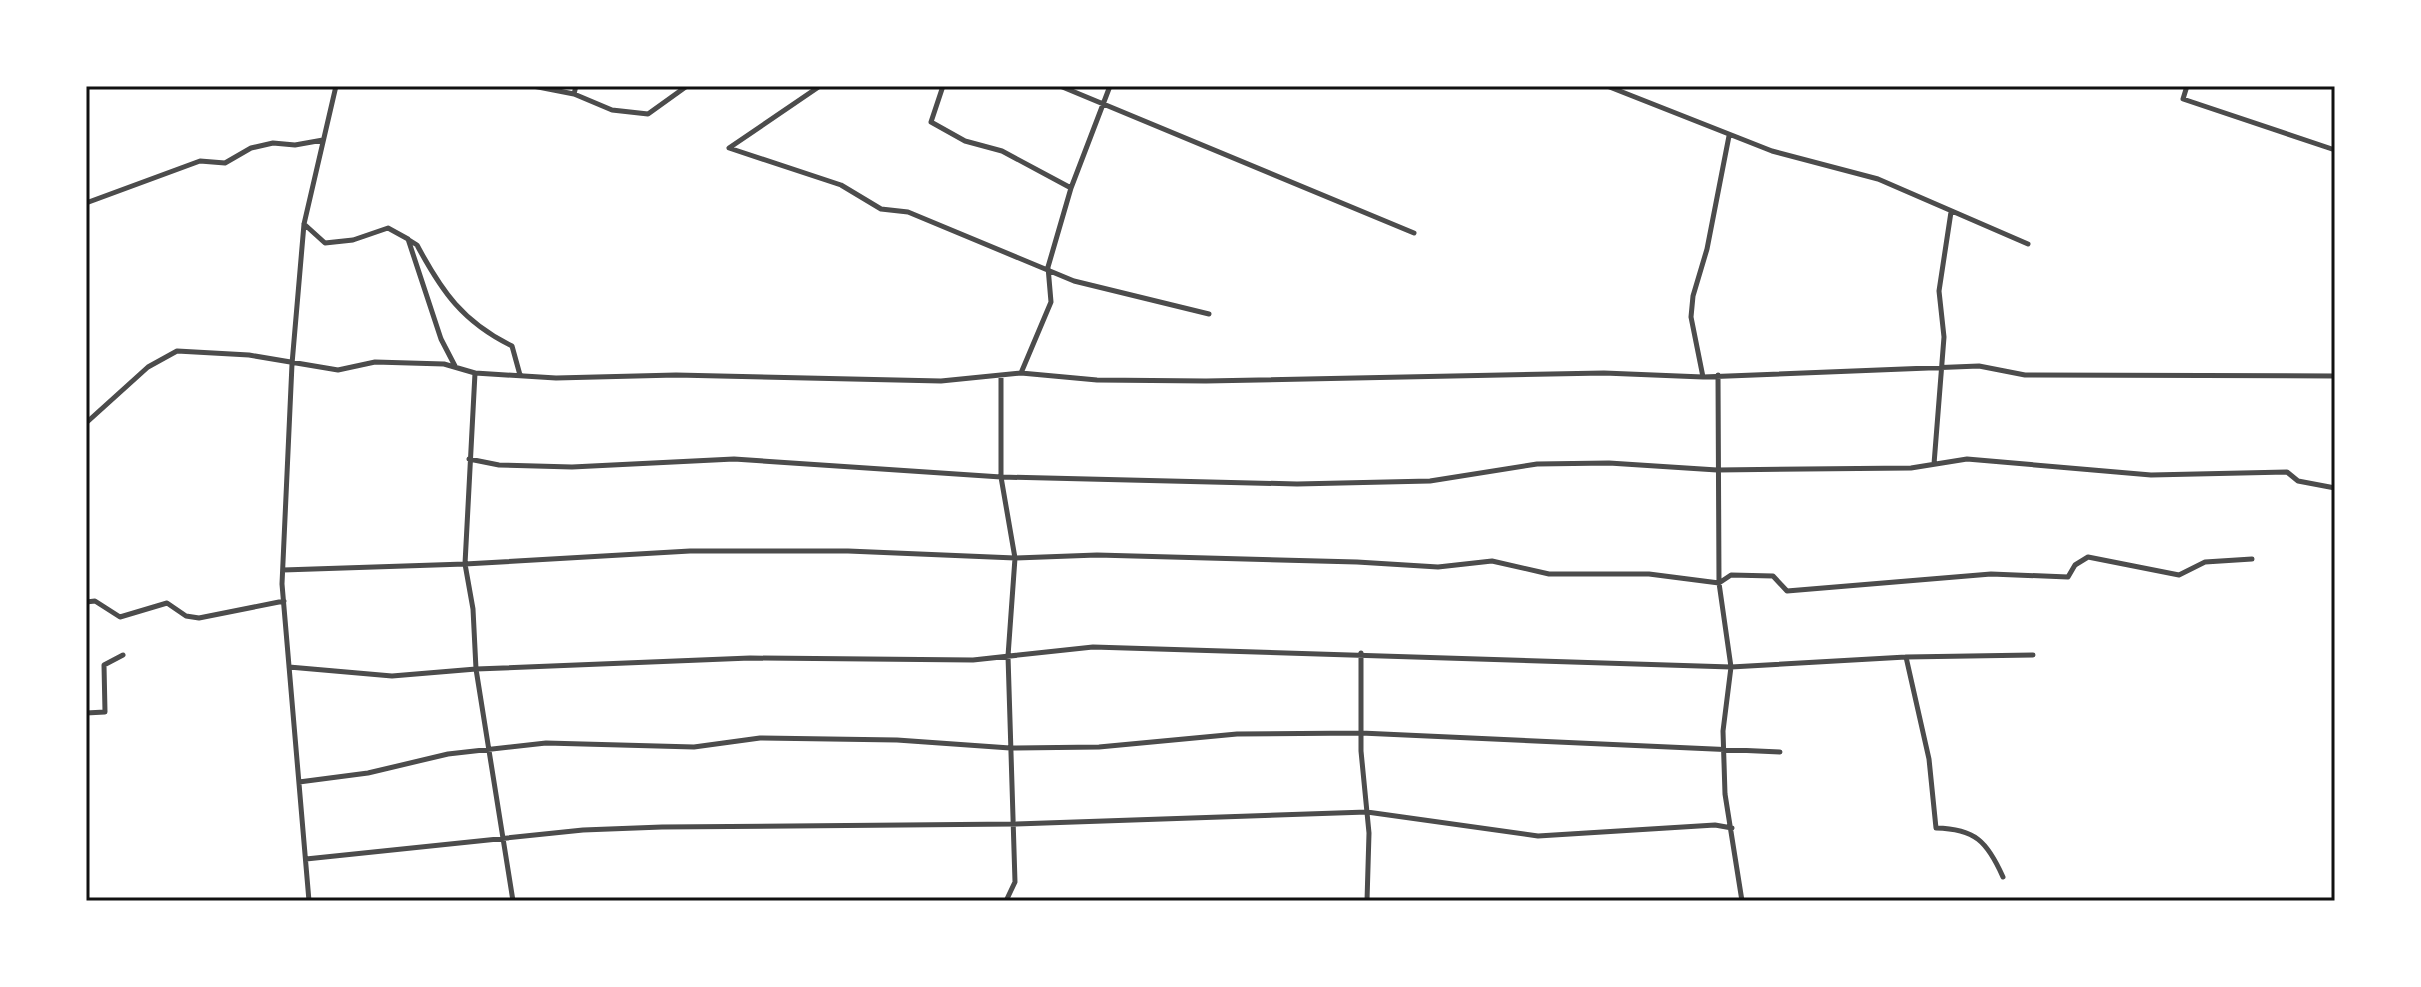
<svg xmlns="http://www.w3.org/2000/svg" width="2421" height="987" viewBox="0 0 2421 987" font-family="'PT Sans Narrow',sans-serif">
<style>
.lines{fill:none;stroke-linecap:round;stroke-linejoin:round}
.minor{stroke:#4c4c4c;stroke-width:5}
.neatline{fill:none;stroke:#111;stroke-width:3}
</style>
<rect width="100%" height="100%" fill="#fff"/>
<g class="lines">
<path class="minor" d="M533,86L574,94
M576,86L574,94L612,110L648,114L687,86
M745,86H762
M820,86L729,148L841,185L881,209L908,212L1074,281L1209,314
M943,86L931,122L965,141L1002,151L1071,188
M1060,86L1414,233
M1607,86L1772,151L1878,179L2028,244
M2187,86L2183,99L2335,150
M86,203L200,161L225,163L251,148L273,143L295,145L323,140
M304,224L325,243L353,240L388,228L408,239L441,339L455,366
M409,240L417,245C442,292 463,322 512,346L520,375
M475,373L556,378L676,375L941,381L1021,373L1097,380L1206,381L1604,373L1703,377L1979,366L2025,375L2335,376
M1021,373L1051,302L1048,267L1071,188L1110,86
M1001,375V477L1015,558L1008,656L1015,882L1006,901
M1718,375L1719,583L1731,667L1723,731L1725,794L1742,901
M1703,377L1691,317L1693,296L1707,249L1729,136
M86,423L148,367L177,351L249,355L338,370L375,362L444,364L475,373L465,564L473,609L476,669L513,901
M469,459L499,465L572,467L734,459L1001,477L1297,484L1430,481L1537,464L1609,463L1717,470L1911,468L1967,459L2151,475L2287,472L2298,481L2335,488
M1934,464L1944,337L1939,291L1951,212
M283,570L465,564L690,551H848L1015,558L1097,555L1357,562L1438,567L1492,561L1549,574H1649L1719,583L1731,575L1773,576L1787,591L1991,574L2068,577L2075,565L2088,557L2179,575L2205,562L2252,559
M86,602L95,601L120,617L167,603L186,616L199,618L284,601
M1361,653V751L1369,833L1367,901
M1906,657L1929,759L1936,828C1975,829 1987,841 2003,877
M289,667L392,676L476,669L750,658L973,660L1093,647L1731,667L1906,657L2033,655
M86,713L105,712L104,665L123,655
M299,782L368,773L448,754L546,743L694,747L760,738L897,740L1010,748L1099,747L1237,734L1361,733L1780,752
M306,859L583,830L662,827L1016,824L1367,812L1538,836L1715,825L1732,828
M309,901L282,584L292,364L304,224L336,86"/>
</g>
<rect width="2421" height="987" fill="none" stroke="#ffffff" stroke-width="176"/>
<rect x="88" y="88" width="2245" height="811" class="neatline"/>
</svg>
